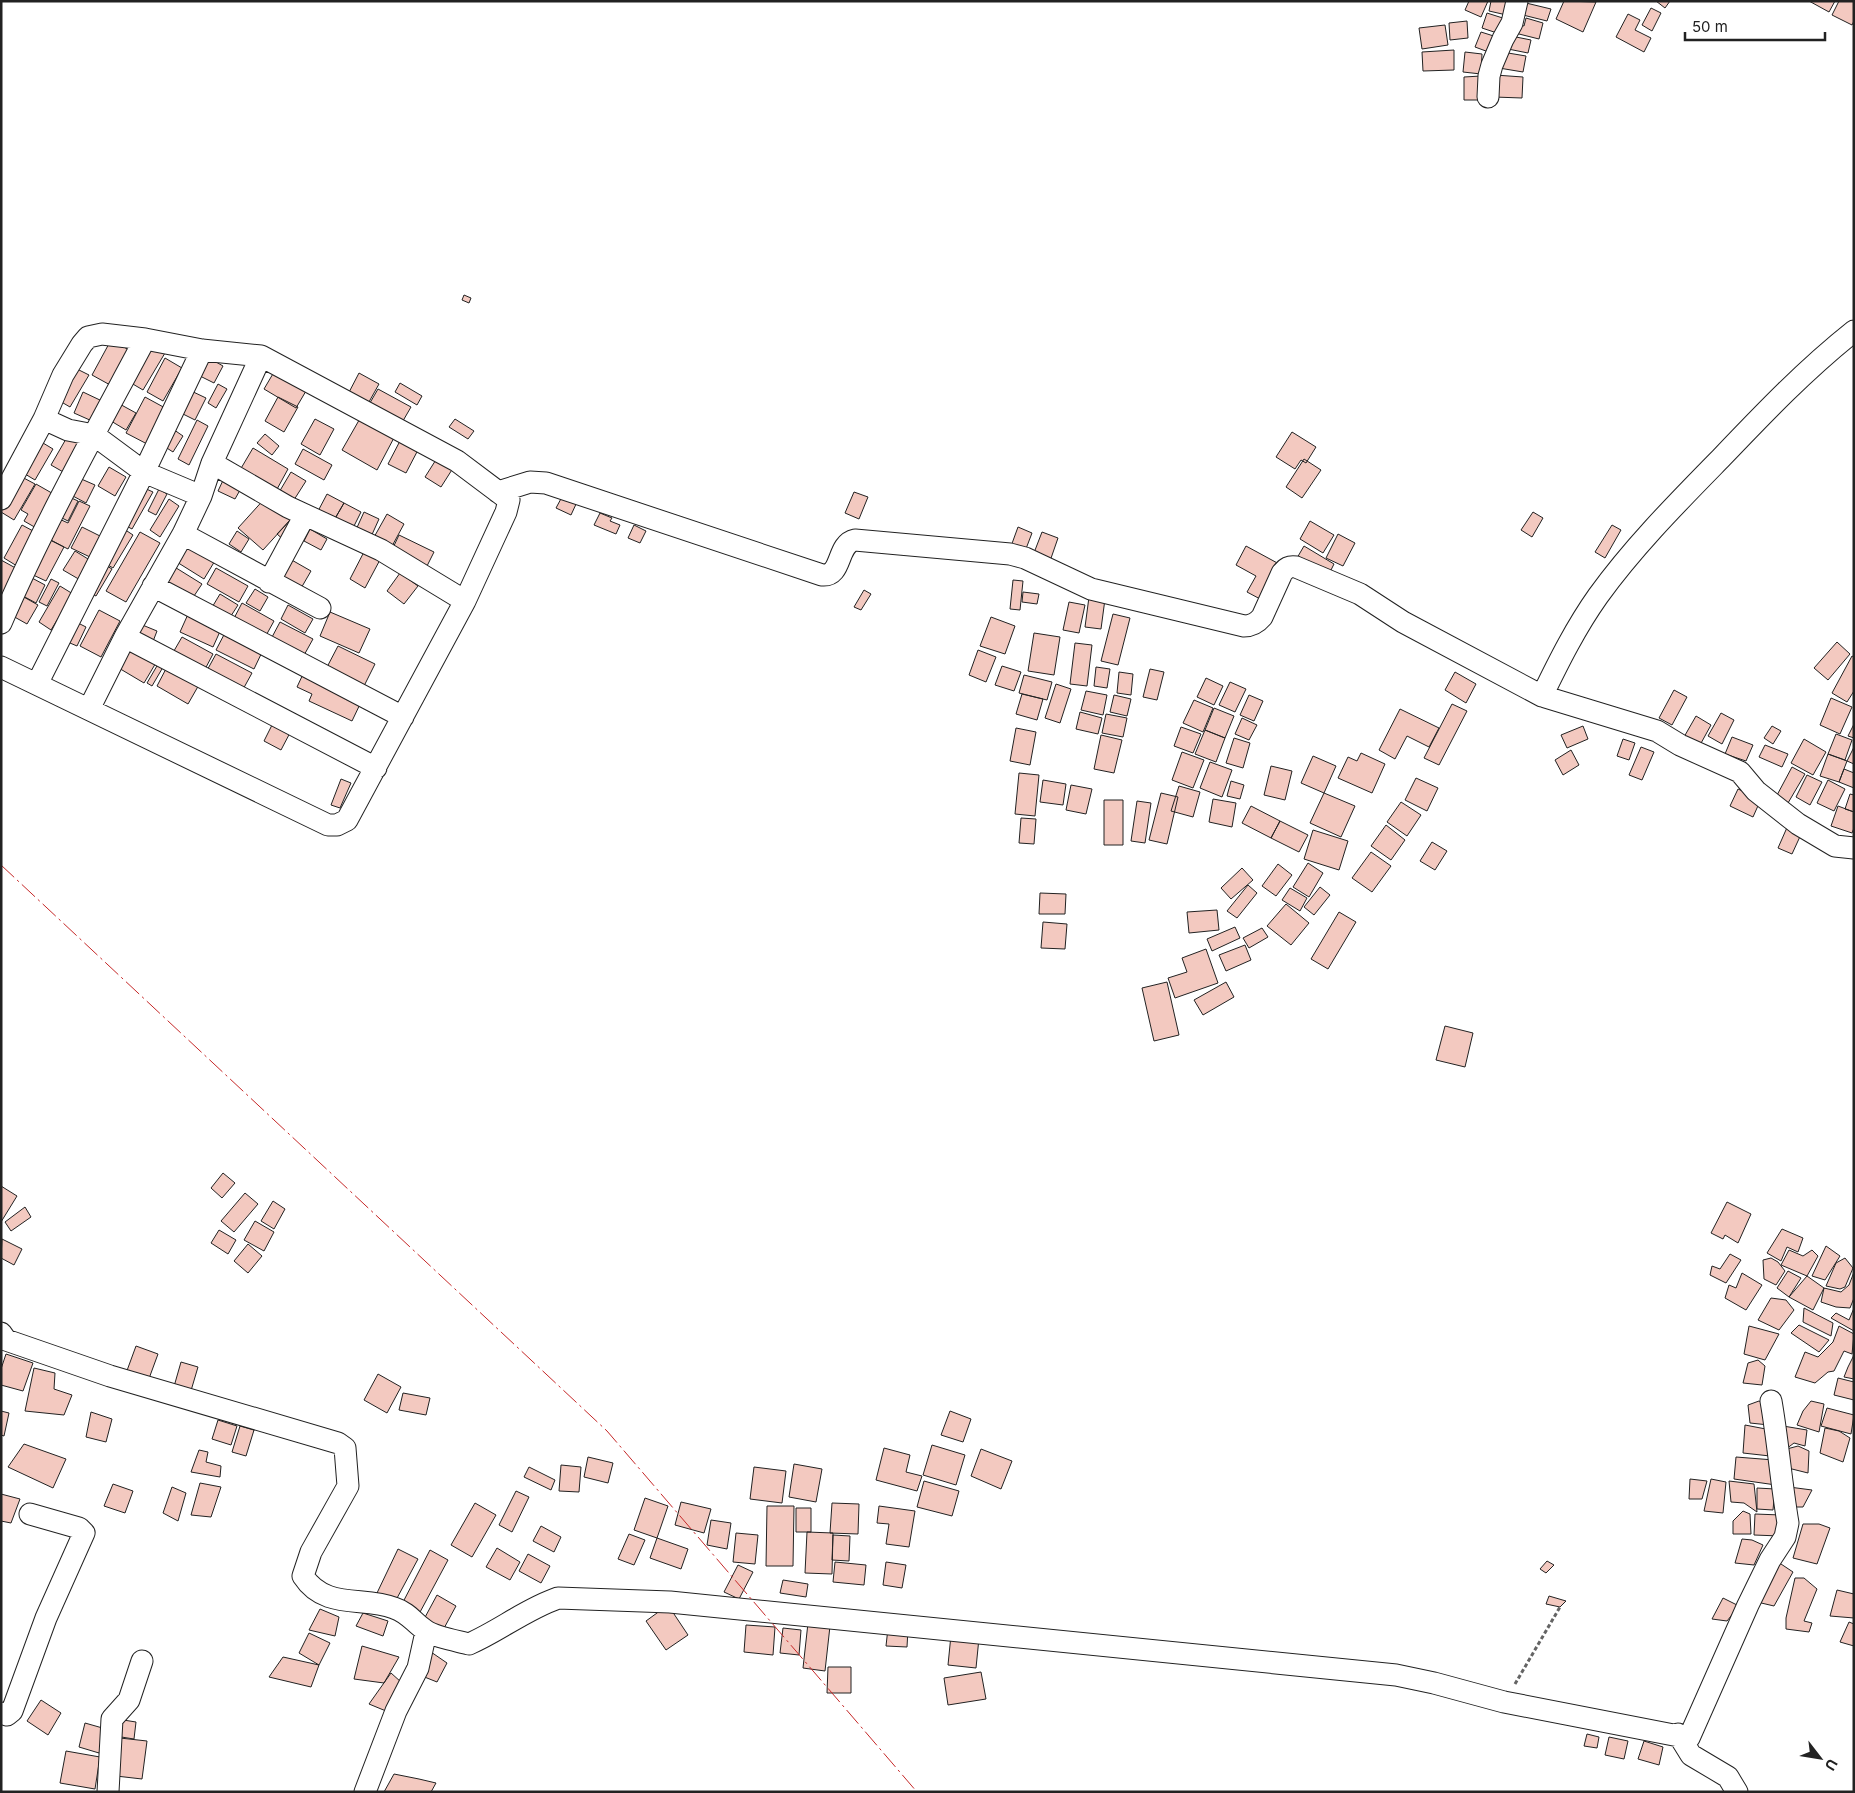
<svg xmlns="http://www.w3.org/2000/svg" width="1855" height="1793" viewBox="0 0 1855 1793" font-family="Inter,sans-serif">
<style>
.building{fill:#f3c9c0;stroke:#222}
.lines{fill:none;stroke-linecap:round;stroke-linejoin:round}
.minor-casing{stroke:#222;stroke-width:23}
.path{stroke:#646464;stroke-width:3;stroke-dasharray:4 2.5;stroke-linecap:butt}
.minor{stroke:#fff;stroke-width:21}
.power{stroke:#c62828;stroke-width:1;stroke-dasharray:18 4 2.5 4;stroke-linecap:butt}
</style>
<rect width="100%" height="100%" fill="#fff"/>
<path class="building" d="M1469,1H1488L1481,17L1465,10Z
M1491,1H1515L1511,16L1489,11Z
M1564,1L1596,2L1583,32L1556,19Z
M1656,1H1670L1665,8Z
M1809,1H1835L1829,12Z
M1839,1H1854V21L1852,25L1832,15Z
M1526,3L1551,9L1547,21L1523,15Z
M1651,8L1661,13L1652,31L1642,25Z
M1487,13L1509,20L1503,35L1482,28Z
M1628,14L1640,20L1635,30L1651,38L1644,52L1616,37Z
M1526,18L1543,23L1539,39L1515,33L1517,24L1524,26Z
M1467,21L1468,38L1450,40L1449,23Z
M1445,25L1448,45L1422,49L1419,28Z
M1481,32L1500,38L1494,54L1475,47Z
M1511,36L1531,40L1528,53L1508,49Z
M1454,50V70L1423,71L1422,52Z
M1465,52L1482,54L1481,74L1463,72Z
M1502,52L1526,56L1523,72L1499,68Z
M1495,75L1523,77L1522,98L1494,97Z
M1481,76V100H1464V77Z
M464,295L471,298L469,303L462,300Z
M111,340L131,351L112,386L92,375Z
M148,343L165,353L143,390L126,380Z
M204,355L223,366L214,383L194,373Z
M165,358L182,368L163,401L147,392Z
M77,369L89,375L70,407L58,400Z
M274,372L306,391L296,408L264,389Z
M359,373L379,384L365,409L346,398Z
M400,383L422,396L417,405L395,392Z
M218,384L227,389L216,408L208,403Z
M187,389L206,398L195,420L177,411Z
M378,389L411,407L400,426L367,408Z
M83,392L102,401L92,421L74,413Z
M145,397L167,409L149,445L126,433Z
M278,397L298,407L284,432L265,421Z
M116,402L136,413L126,430L106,418Z
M362,415L396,434L377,470L342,450Z
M315,419L334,429L320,455L301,444Z
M455,419L474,431L468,439L449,427Z
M197,420L208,426L189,465L178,459Z
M167,425L183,436L173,452L156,441Z
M70,432L84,441L65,473L51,465Z
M1292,432L1316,447L1306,463L1301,460L1295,469L1276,457Z
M265,434L279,446L272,455L257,443Z
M401,439L419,448L406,473L388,464Z
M38,440L53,449L35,480L20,471Z
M253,448L288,469L276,491L240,470Z
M303,449L332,465L324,480L295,464Z
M439,455L455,465L441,487L425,477Z
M1304,459L1321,470L1302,498L1286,487Z
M109,467L126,477L115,496L98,486Z
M291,472L306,481L292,503L278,494Z
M226,474L244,483L235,499L218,491Z
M20,476L35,484L14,520L1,512V508Z
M79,478L95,485L86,503L71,495Z
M36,484L57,496L38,529L24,521L28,514L21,510Z
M142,487L153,492L132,529L121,523Z
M159,489L167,494L156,515L148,511Z
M854,492L868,497L859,519L845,513Z
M327,494L344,503L333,522L317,513Z
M65,495L78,501L68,521L56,515Z
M563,495L577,502L571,515L556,508Z
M267,496L292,518L263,550L238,528Z
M169,499L179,506L160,537L150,530Z
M79,501L90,506L68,549L46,538L57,518L68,523Z
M344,503L361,512L351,532L333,522Z
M364,512L379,519L370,539L355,532Z
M1533,512L1543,518L1532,537L1521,530Z
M600,513L612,518L610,521L620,525L616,534L594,525Z
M387,514L404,524L391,548L373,539Z
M293,517L285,541L277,534Z
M1310,521L1334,535L1323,553L1300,539Z
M22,525L35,532L17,566L4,558Z
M634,525L646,531L640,543L628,538Z
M1612,525L1621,530L1605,558L1595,552Z
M82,527L100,536L90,557L71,548Z
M121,527L133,535L113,568L101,561Z
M1018,527L1032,533L1024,554L1010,549Z
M310,529L327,539L321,550L304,541Z
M237,531L249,539L241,552L229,544Z
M140,532L160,543L126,602L106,591Z
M1042,532L1058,538L1049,564L1032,558Z
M1338,534L1355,543L1343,566L1326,558Z
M399,535L434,552L425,570L391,552Z
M49,539L64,547L46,581L31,574Z
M184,539L216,559L204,579L172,559Z
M1246,546L1281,565L1262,600L1247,592L1256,576L1236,565Z
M1304,546L1334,564L1328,576L1297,558Z
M366,548L382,556L365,588L350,579Z
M75,551L93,562L82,581L63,570Z
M290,559L311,571L300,590L279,578Z
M1,560L21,571L1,610Z
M102,563L112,569L96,596L86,591Z
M173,566L202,584L192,599L163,582Z
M216,568L248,586L239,602L207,584Z
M400,573L418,586L404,604L387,591Z
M32,578L45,585L36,603L23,596Z
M51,579L59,583L47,606L39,602Z
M1013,580L1023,581L1020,610L1010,609Z
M60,586L73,594L51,630L39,622Z
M255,589L268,597L260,611L246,603Z
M864,590L871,594L861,610L854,607Z
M1023,592L1039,594L1037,604L1022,602Z
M220,594L238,605L229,619L211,609Z
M22,596L38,605L27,624L11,615Z
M1089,597L1105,599L1101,629L1085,627Z
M1069,602L1085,605L1079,633L1063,630Z
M242,603L274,621L263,641L231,624Z
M288,605L313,619L305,633L281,619Z
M99,610L120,621L101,657L80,646Z
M189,612L222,627L213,647L180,632Z
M330,612L370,629L359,653L320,636Z
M1113,614L1130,618L1118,665L1101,661Z
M991,617L1015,626L1005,654L980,646Z
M72,620L86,627L77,646L63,640Z
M280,622L313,639L303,657L271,639Z
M140,624L157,631L152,644L135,637Z
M227,629L264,648L254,669L216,650Z
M1034,633L1060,637L1054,675L1028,671Z
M182,637L213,654L203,673L171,656Z
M125,642L157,661L144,683L112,664Z
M1837,642L1850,654L1828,680L1814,668Z
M1075,643L1092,645L1087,686L1070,684Z
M338,646L375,664L363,688L326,669Z
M978,650L996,657L986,682L969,675Z
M216,654L252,673L241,693L205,674Z
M1852,656L1854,657V691L1847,702L1832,693Z
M161,659L166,662L152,686L147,683Z
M168,665L200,683L188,704L157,686Z
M1002,666L1021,672L1014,691L995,685Z
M1096,667L1110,669L1107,688L1094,686Z
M1150,669L1164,672L1157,700L1143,697Z
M304,672L362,700L352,721L309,701L312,694L297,687Z
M1119,672L1133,674L1131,695L1117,693Z
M1455,672L1476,684L1466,703L1445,690Z
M1024,675L1052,682L1047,700L1019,693Z
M1206,678L1223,686L1214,705L1197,697Z
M1230,682L1246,689L1235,712L1219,705Z
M1056,684L1071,689L1060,723L1045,718Z
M1674,690L1687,697L1672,725L1659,718Z
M1086,691L1107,695L1103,715L1081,710Z
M1022,694L1043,699L1037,720L1016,714Z
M1114,695L1131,699L1127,716L1110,712Z
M1249,695L1263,701L1254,721L1240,715Z
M1831,698L1852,707L1840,734L1820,725Z
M1194,700L1213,708L1203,732L1183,723Z
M1452,704L1467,711L1439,765L1424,758Z
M1214,708L1234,716L1225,738L1205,730Z
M1400,709L1439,728L1429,747L1407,736L1395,759L1379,750Z
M1080,712L1102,718L1098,734L1076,729Z
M1721,713L1734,720L1722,744L1708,736Z
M1106,714L1127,718L1123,737L1102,733Z
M1696,716L1711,725L1700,745L1684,737Z
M1242,718L1257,725L1249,740L1235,734Z
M274,721L292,729L281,750L264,741Z
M1854,724V738L1848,736Z
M1583,726L1588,739L1567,748L1561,735Z
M1772,726L1781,731L1773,744L1764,738Z
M1181,727L1201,734L1193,753L1174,746Z
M1016,728L1036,732L1030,765L1010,761Z
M1205,730L1225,738L1216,762L1195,754Z
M1836,734L1852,740L1845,760L1828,754Z
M1101,735L1122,740L1114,773L1094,769Z
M1732,737L1753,745L1746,761L1725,754Z
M1234,738L1250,743L1243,768L1226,763Z
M1623,739L1635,743L1629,760L1617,756Z
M1804,739L1826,752L1813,775L1791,763Z
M1765,745L1788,754L1782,767L1759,757Z
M1641,747L1654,752L1642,780L1629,775Z
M1854,747V764L1847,761Z
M1571,750L1579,765L1563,775L1555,760Z
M1182,752L1204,760L1193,788L1172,780Z
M1361,753L1385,764L1372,793L1338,778L1348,757L1357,761Z
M1828,754L1847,761L1839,782L1820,776Z
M1313,756L1336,766L1324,793L1301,783Z
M1210,762L1232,770L1222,797L1200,788Z
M1271,766L1292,771L1285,800L1264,795Z
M1792,767L1805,774L1788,803L1776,797Z
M1844,769L1854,773V788L1839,782Z
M1019,773L1039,775L1035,816L1015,814Z
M1807,775L1822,782L1810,805L1796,797Z
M1416,778L1438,788L1427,811L1405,800Z
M341,779L351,783L340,808L331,805Z
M1043,780L1066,784L1063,805L1040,802Z
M1828,780L1845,789L1834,811L1817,803Z
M1231,781L1244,785L1240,799L1227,796Z
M1071,785L1092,789L1086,814L1066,810Z
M1179,786L1200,792L1193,817L1171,811Z
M1738,789L1761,799L1753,817L1730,806Z
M1161,793L1178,797L1167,844L1149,840Z
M1324,793L1355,806L1341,837L1310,823Z
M1850,794L1854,795V812L1845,809Z
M1213,799L1236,803L1232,827L1209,822Z
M1104,800H1123V845H1104Z
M1137,801L1151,803L1145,843L1131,841Z
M1401,802L1421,815L1407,836L1387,822Z
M1251,806L1280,821L1271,838L1242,823Z
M1838,806L1854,812V828L1852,833L1831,826Z
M1021,818L1036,819L1034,844L1019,843Z
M1280,821L1308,835L1299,852L1271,838Z
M1789,823L1803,830L1792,854L1778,848Z
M1386,825L1405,840L1391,860L1371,846Z
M1313,830L1348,841L1339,870L1304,859Z
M1432,842L1447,851L1435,870L1420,861Z
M1371,852L1391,866L1372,892L1352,878Z
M1308,863L1323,873L1309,897L1293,887Z
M1278,864L1292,875L1276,896L1262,886Z
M1242,868L1253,880L1231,899L1221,888Z
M1248,885L1257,893L1237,918L1227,911Z
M1320,887L1330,895L1314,915L1304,907Z
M1290,888L1307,898L1300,911L1282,900Z
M1040,893L1066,894L1065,914H1039Z
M1286,904L1309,923L1291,945L1267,926Z
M1217,910L1219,930L1189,933L1187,912Z
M1339,912L1356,922L1328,969L1311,959Z
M1043,922L1067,924L1065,949L1041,948Z
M1235,927L1240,938L1212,951L1207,939Z
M1262,928L1268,937L1249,948L1243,938Z
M1245,945L1251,960L1226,971L1219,955Z
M1206,949L1218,983L1175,998L1168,978L1187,972L1182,958Z
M1167,982L1179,1035L1154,1041L1142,988Z
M1226,982L1234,997L1203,1015L1194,1000Z
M1445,1026L1473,1033L1465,1067L1436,1060Z
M223,1173L235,1183L222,1198L211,1188Z
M1,1186L17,1196L1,1222Z
M245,1193L258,1204L234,1232L221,1221Z
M273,1201L285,1209L274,1229L261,1221Z
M1727,1202L1751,1214L1738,1243L1725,1235L1723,1239L1711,1233Z
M25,1207L31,1217L11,1231L5,1222Z
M255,1221L274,1232L264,1251L244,1240Z
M1782,1229L1803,1238L1798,1252L1787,1247L1781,1261L1767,1253Z
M219,1230L236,1240L228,1254L211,1243Z
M2,1239L22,1249L14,1265L1,1258Z
M248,1244L262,1256L248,1273L234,1261Z
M1826,1246L1840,1256L1825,1280L1812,1276Z
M1789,1250L1803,1256L1812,1250L1818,1256L1807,1276L1781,1265Z
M1730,1254L1741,1260L1726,1283L1710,1275L1712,1266L1720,1269Z
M1771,1258L1778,1262L1785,1271L1776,1285L1764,1279L1763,1260Z
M1845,1258L1853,1268L1845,1287L1840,1289L1826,1286L1836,1263Z
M1788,1271L1801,1278L1789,1297L1777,1288Z
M1854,1272V1298L1850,1308L1836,1307L1821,1302L1824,1288L1841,1292L1849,1285Z
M1742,1273L1762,1285L1746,1310L1725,1298L1729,1285L1736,1288Z
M1807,1276L1824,1288L1813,1310L1789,1297Z
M1771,1298L1786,1300L1794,1310L1779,1330L1758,1320Z
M1804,1308L1833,1323L1831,1336L1803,1322Z
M1854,1308V1331L1831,1318L1836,1313L1849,1320Z
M1799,1325L1829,1340L1819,1352L1791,1333Z
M1749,1326L1779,1334L1765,1360L1744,1354Z
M1839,1326L1854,1334L1852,1354L1844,1351L1834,1371L1828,1372L1815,1383L1795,1377L1805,1352L1818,1357L1833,1342Z
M136,1346L158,1354L147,1384L125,1376Z
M6,1354L33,1363L23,1391L1,1385V1369Z
M1854,1355V1379L1844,1377L1848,1367Z
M1758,1360L1765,1366L1762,1385L1743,1383L1748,1363Z
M181,1362L198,1367L190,1394L173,1390Z
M34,1368L55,1373L54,1389L72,1395L64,1415L25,1411Z
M378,1374L401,1387L387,1413L364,1400Z
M1838,1378L1854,1382V1400L1834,1395Z
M403,1393L430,1398L426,1415L399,1410Z
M1759,1401L1768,1405L1769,1425L1750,1423L1748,1405Z
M1811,1401L1824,1404L1819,1432L1797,1425L1803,1411Z
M1827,1408L1854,1415L1851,1434L1821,1426Z
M1,1411L9,1413L4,1436L1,1435Z
M950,1411L971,1419L963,1442L941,1435Z
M91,1412L112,1419L106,1442L86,1437Z
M218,1420L237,1426L231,1445L212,1439Z
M1745,1425L1771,1430L1770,1456L1743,1453Z
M240,1426L254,1430L246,1456L232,1452Z
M1783,1426L1807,1430L1805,1446L1794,1443L1786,1449Z
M1825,1428L1839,1431L1850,1438L1843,1462L1820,1453Z
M24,1444L66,1459L53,1488L8,1467Z
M932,1445L965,1455L956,1485L923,1475Z
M1798,1446L1809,1451L1808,1473L1784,1467L1783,1450Z
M884,1448L910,1455L906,1472L922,1476L917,1491L876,1480Z
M981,1449L1012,1461L1001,1489L971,1476Z
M199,1450L208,1452L206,1462L221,1466L220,1477L191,1472Z
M588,1457L613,1463L608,1483L584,1477Z
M1736,1457L1774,1460L1776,1485L1734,1479Z
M794,1464L822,1469L816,1502L789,1497Z
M561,1465L581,1467L579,1492L559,1491Z
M529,1467L555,1480L551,1490L524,1477Z
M754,1467L786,1471L782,1503L750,1499Z
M1690,1479L1707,1481L1702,1499H1689Z
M1711,1479L1726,1482L1723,1513L1704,1511Z
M924,1481L959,1491L952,1516L917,1507Z
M1729,1481L1754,1484L1757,1512L1744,1503L1731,1502Z
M200,1483L221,1487L211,1517L191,1515Z
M113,1484L133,1491L125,1513L104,1506Z
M172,1487L186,1493L178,1521L163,1513Z
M1789,1487L1812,1490L1803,1507H1787Z
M1757,1488L1775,1489L1773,1510L1757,1509Z
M516,1491L529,1497L512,1532L499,1525Z
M1,1494L20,1499L11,1523L1,1521Z
M645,1498L668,1506L657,1538L634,1530Z
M681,1502L711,1509L704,1533L675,1525Z
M475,1503L496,1515L472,1557L451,1545Z
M832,1503L859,1504L858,1534L830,1533Z
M767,1506H794L793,1566H766Z
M879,1506L915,1511L909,1547L886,1544L889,1524L877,1523Z
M796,1508H811V1532H796Z
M1743,1511L1750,1514L1751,1534H1733V1521Z
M1755,1514L1781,1515L1780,1536L1754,1535Z
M711,1520L731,1523L727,1549L707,1545Z
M1803,1524H1819L1830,1528L1817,1564L1793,1558Z
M541,1526L561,1537L554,1552L533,1541Z
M807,1532L833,1533L832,1574L805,1573Z
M736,1533L758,1535L755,1564L733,1562Z
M629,1534L645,1540L634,1565L618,1559Z
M833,1535L850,1536L849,1561L832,1560Z
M657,1538L688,1549L681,1569L650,1558Z
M1742,1539L1752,1540L1763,1545L1754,1565L1735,1563Z
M497,1548L520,1562L510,1580L486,1567Z
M398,1549L418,1559L396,1600L377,1593Z
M430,1550L448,1560L419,1614L402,1604Z
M528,1554L550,1566L541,1583L519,1571Z
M1547,1561L1554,1565L1546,1573L1540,1569Z
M835,1562L866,1565L864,1585L833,1582Z
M886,1562L906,1565L902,1588L883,1585Z
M1778,1562L1793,1572L1774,1606L1757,1602Z
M738,1565L753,1572L739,1599L724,1592Z
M1795,1578H1804L1817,1589L1804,1621L1812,1623L1809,1632L1786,1629V1618Z
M783,1580L808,1584L806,1597L780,1593Z
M1837,1590L1854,1594V1618L1830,1616Z
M437,1595L456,1606L442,1632L423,1621Z
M1549,1596L1566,1601L1560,1607L1546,1604Z
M1723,1598L1739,1606L1727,1621L1712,1619Z
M668,1605L688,1635L666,1650L646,1621Z
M320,1609L339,1617L335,1636L309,1630Z
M363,1613L388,1621L383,1636L356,1626Z
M1849,1622L1854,1624V1646L1840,1642Z
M808,1623L830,1626L825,1671L803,1668Z
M746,1625L775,1627L773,1655L744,1652Z
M783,1628L801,1630L799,1655L780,1653Z
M888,1628L908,1629L907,1647L886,1646Z
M309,1633L330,1643L319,1665L299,1653Z
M951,1635L979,1638L976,1668L948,1665Z
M362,1646L399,1657L384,1683L354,1679Z
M431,1652L447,1663L437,1682L422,1676Z
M283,1657L319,1665L311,1687L269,1677Z
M828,1667H851V1693H827Z
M981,1672L986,1699L948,1705L944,1678Z
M391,1673L401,1682L386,1711L369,1704Z
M41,1700L61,1713L48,1735L27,1721Z
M117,1719L136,1722L134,1739L115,1736Z
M85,1723L106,1729L99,1753L79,1747Z
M1587,1734L1599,1737L1597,1748L1584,1746Z
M1609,1737L1628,1741L1624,1759L1605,1755Z
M120,1738L147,1741L142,1779L116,1776Z
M1644,1741L1663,1747L1659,1765L1638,1759Z
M66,1751L100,1757L95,1789L60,1783Z
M394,1774L419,1779L436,1783L431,1792H384Z"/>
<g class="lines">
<defs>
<path id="minor" d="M1488,97L1489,76L1492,65L1503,39L1512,23L1517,1
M44,419L68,430L94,435L144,472L201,496
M212,463L288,507L381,550L465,601
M498,492L530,482L546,483L822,575C843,577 836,544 855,540L1010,554L1025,558L1091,589L1244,626C1252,626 1257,623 1262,617L1282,573C1286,568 1289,566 1296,567L1360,594L1403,622L1542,696L1657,731L1680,745L1740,772L1756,791L1798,824L1835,846L1854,848
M1,499L44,419L63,375L82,344L88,337L102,334L145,339L202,350L261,356L457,461L509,500L506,512L465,601L347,820L337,825H328L1,667
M183,534L320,608
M269,582L305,515
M153,586L403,717
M1,623C43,526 95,433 145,339
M125,637L376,768
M37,684L144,472L202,350
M1542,696C1559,661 1576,627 1598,596C1634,546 1679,501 1722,457C1764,413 1806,369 1854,331
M89,709L125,637L183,534L201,496L212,463L261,356
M1,1333L6,1340L110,1376L338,1443L345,1448L348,1486L311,1552L303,1576C325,1610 363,1596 394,1608C409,1613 413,1622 425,1630C434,1637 458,1641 469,1644C499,1631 526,1609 558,1598L670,1602L1396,1675L1434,1683L1504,1702L1689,1738L1748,1605L1770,1560L1785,1537L1788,1523C1781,1482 1778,1441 1771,1401
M1,1713L7,1715L12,1711L46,1618L84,1533L79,1528L30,1514
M1678,1734L1691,1755L1728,1777L1737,1792
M108,1792L112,1719L129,1700L142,1661
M365,1792L396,1711L418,1668L426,1632"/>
</defs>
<use href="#minor" class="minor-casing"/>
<path class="path" d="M1515,1684L1560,1607"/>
<use href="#minor" class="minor"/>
<path class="power" d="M1,865L607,1431L917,1792"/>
</g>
<rect width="1855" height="1793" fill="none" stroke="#222222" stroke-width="5"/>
<g transform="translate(1820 1758) rotate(121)" stroke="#ffffff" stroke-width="4" paint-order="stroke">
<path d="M0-4L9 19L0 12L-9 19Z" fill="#222222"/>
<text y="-8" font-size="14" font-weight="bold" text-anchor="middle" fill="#222222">U</text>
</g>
<path d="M1685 32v8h140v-8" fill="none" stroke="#222222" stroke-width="2.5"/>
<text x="1692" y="32" font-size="15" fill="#222222" stroke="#ffffff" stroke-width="4" paint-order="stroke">50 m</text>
</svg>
